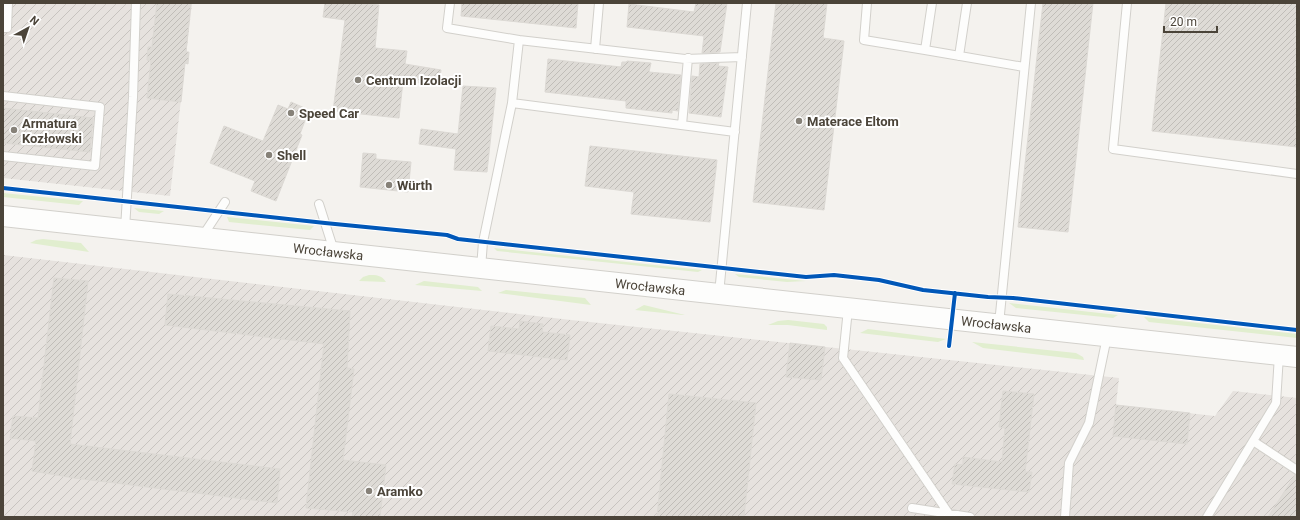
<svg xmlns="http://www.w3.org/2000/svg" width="1300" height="520" viewBox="0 0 1300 520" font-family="Roboto,sans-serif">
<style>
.industrial{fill:url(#industrial-furrows)}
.green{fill:#e1eecf}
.building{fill:url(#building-hatch);stroke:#dcd9d4}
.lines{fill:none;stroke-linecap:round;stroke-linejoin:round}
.service-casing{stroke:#d2d0cb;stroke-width:10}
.tertiary-casing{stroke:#d2d0cb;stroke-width:22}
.service{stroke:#fdfdfc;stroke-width:8}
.tertiary{stroke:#fdfdfc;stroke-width:20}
.cycleway-casing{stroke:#fff;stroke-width:6}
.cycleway{stroke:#0057b8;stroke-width:4}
.poi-dot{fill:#868178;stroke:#fff;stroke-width:1.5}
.labels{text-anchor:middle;stroke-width:4;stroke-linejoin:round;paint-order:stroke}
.poi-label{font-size:13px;font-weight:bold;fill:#4b4439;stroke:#fff;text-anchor:start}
.street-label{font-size:13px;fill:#4b4439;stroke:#fff}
</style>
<defs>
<pattern id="industrial-furrows" width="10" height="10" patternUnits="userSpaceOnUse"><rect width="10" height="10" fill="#e6e2de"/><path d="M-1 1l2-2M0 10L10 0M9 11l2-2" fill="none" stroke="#c7c3bf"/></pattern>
<pattern id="building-hatch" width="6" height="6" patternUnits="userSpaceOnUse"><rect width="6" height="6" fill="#dedbd6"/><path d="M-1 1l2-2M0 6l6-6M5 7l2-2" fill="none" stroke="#c0bdb8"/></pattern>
</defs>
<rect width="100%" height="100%" fill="#f4f2ee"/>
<path class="industrial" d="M3,3H192L170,196L3,178Z
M3,255L571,320L1119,378L1116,405L1215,416L1233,391L1297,398V517H3Z"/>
<path class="green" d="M3,193L83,201L79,205L3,197Z
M134,208L164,211L159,214L139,212Z
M227,217L314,226L310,230L229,222Z
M43,239L81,243L89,252L30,243L36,240Z
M494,248L702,270L698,272L497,251Z
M735,274L806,281L787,282L739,277Z
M369,275C376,275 382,275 386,282L359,281L363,277Z
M424,281L478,287L482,291L415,285Z
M506,290L585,298L591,305L498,293Z
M1009,303L1118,315L1113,318L1016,308Z
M644,305L648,306L685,315H683L635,310Z
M1144,317L1297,334V338L1149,322Z
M788,320L824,324L827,327V330L788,325H768L778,321Z
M868,329L946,339L938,342L860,333Z
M972,342L1076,353L1083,357L1084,360L983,348Z"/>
<path class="building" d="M157,3H191L186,52H189L188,64L185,63L181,102L147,98L151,61L147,60L148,47H152Z
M325,3H358L379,5L375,48L407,51L405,64L441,70L439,85L403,81L399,118L333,111L345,20L323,17Z
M462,3H578L576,28L461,16Z
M696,3H727L720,52L702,53L704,36L627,27L629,4L694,12Z
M776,3H827L823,38L844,41L824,210L753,202Z
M1043,3H1093L1068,232L1018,227Z
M1166,3H1297V147L1152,131Z
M548,59L621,67L622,62H626L627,61L651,63L649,72L681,75L678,111L672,110V113L626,108V101L545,92Z
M719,63L718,66L728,67L721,117L689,113L692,76L699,77L700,64Z
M463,86L496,88L487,172L454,170L456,149L419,144L421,129L458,134Z
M291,102L309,110L300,134L302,135L276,201L251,191L255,181L210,163L224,126L263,141L278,105L288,109Z
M3,108L93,118L90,152L3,143Z
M590,146L717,160L710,222L631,214L634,192L585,186Z
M363,153L376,154V159L411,162L408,192L360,187Z
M54,278L88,281L70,444L280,469L277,503L74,478L32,471L36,441L10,438L13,416L38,418Z
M168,294L350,311L347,368L354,369L343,460L386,465L380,517H352L353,512L306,508L324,344L165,325Z
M520,321L543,324L542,332L570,335L567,360L488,351L491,326L519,329Z
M790,343L825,347L821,380L786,377Z
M1003,391L1034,394L1025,472H1032L1029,492L952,484L955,464L963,465V457L1002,462L1005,428L999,427Z
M669,394L756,403L744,517H657Z
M1116,405L1190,413L1187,444L1113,436Z
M1295,475H1297V517H1268Z"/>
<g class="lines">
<defs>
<path id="service" d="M450,3L447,28L519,40
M867,3L864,40L925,50
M932,3L925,50L1024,67
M1127,3L1113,149L1297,174
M3,28H7L8,3
M595,49L599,3
M959,56L967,3
M3,96L100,107L95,166L3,156
M682,125L688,58
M735,132L512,103L519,40L685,59L742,57
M319,204L334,251
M125,229L133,97L136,3
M202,237L225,202
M481,268L483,242L512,103
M719,294L747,3
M848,309L843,358L949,514
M999,324L1031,3
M1253,441L1297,470
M912,508L970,517
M1065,517L1069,463L1089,423L1107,337
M1207,517L1276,403L1279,355"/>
<g id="tertiary">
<path id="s1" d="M3,216L1297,357"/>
</g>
</defs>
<use href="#service" class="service-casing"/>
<use href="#tertiary" class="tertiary-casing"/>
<use href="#service" class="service"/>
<use href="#tertiary" class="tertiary"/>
<defs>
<path id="cycleway" d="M3,188L325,223L447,235L458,239L806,277L834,275L879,280L923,290L988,297L1013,298L1297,330
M949,346L955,293"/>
</defs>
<use href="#cycleway" class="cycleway-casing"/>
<use href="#cycleway" class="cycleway"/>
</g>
<g class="poi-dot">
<circle cx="358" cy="80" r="4"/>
<circle cx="291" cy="113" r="4"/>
<circle cx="799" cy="121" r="4"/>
<circle cx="14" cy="130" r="4"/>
<circle cx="269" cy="155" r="4"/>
<circle cx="389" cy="185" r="4"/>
<circle cx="369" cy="491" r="4"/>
</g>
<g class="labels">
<g class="poi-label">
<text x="366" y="85">Centrum Izolacji</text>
<text x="299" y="118">Speed Car</text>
<text x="807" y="126">Materace Eltom</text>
<text x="22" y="128">Armatura<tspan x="22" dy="15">Kozłowski</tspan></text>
<text x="277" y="160">Shell</text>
<text x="397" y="190">Würth</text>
<text x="377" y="496">Aramko</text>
</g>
<g class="street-label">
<text dy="5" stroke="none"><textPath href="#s1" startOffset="327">Wrocławska</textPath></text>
<text dy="5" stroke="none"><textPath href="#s1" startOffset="651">Wrocławska</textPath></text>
<text dy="5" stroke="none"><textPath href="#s1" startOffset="999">Wrocławska</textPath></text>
</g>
</g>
<rect width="1300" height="520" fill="none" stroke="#4b4439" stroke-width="8"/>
<g transform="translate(28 28) rotate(40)" stroke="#ffffff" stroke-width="3" paint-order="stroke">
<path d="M0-3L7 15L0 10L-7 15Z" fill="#4b4439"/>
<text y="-6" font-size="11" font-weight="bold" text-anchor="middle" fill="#4b4439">N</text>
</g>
<path d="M1164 26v6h53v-6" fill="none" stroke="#4b4439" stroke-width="2"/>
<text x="1170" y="26" font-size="12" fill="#4b4439" stroke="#ffffff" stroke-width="3" paint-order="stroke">20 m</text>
</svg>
